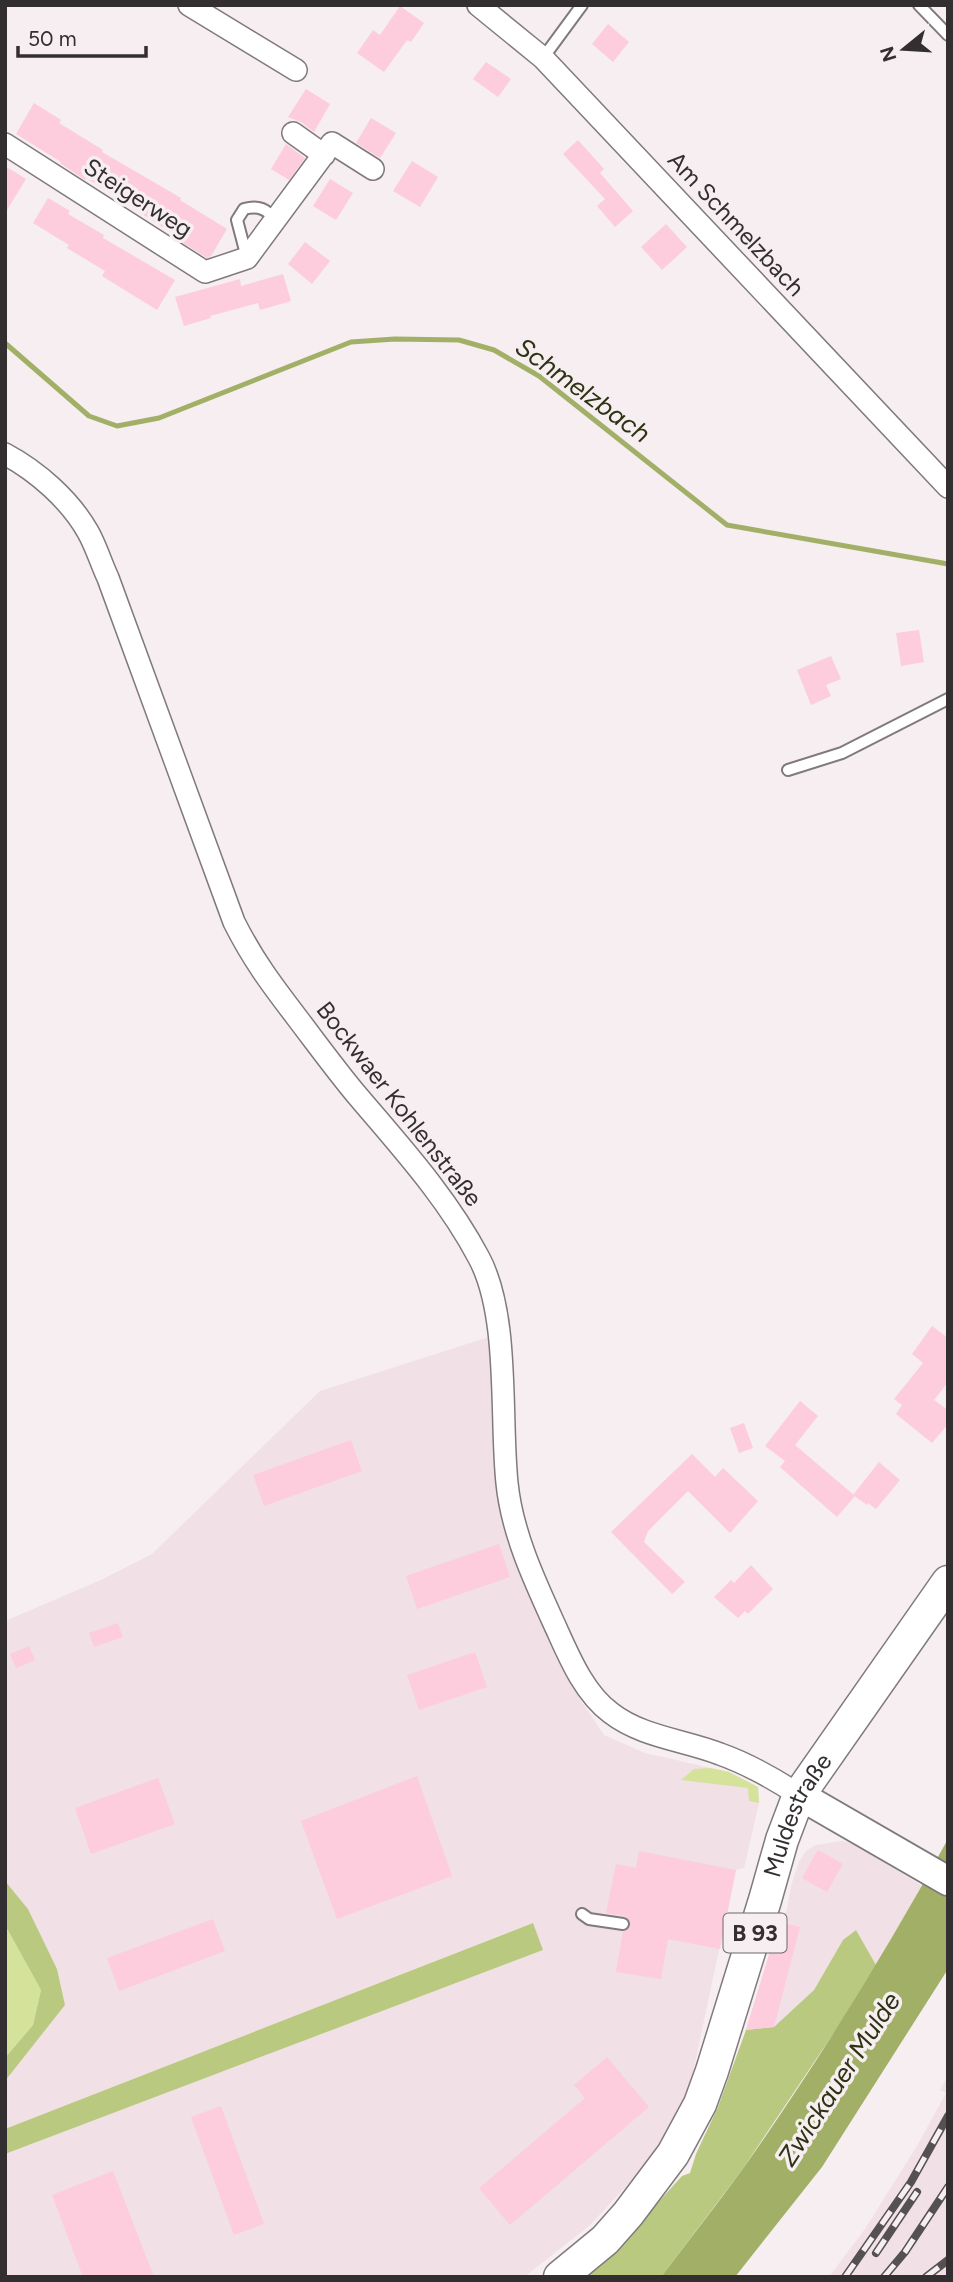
<svg xmlns="http://www.w3.org/2000/svg" width="953" height="2282" viewBox="0 0 953 2282" font-family="Figtree,sans-serif">
<style>
.built{fill:#f1e0e6}
.green{fill:#d4e399}
.forest{fill:#b9c97f}
.water{fill:#a2b067}
.lines{fill:none;stroke-linecap:round;stroke-linejoin:round}
.stream{stroke:#a2b067;stroke-width:5}
.building{fill:#fdccdd}
.lane-casing{stroke:#817a7c;stroke-width:14}
.street-casing{stroke:#817a7c;stroke-width:24}
.secondary-casing{stroke:#817a7c;stroke-width:32}
.primary-casing{stroke:#817a7c;stroke-width:35}
.lane{stroke:#fff;stroke-width:10}
.street{stroke:#fff;stroke-width:21}
.secondary{stroke:#fff;stroke-width:28}
.primary{stroke:#fff;stroke-width:32}
.rail-casing{stroke:#555051;stroke-width:8}
.rail{stroke:#f6eef0;stroke-width:5;stroke-dasharray:16;stroke-linecap:butt}
.labels{text-anchor:middle;stroke-width:7;stroke-linejoin:round;paint-order:stroke}
.shield{fill:#f6eef0;stroke:#6e686a;stroke-width:2}
.shield-label{font-size:23px;font-weight:bold;fill:#332f30}
.street-label{font-size:24px;fill:#332f30;stroke:#f6eef0}
.water-label{font-size:26px;font-style:italic;fill:#2d3313;stroke:#f6eef0}
</style>
<rect width="100%" height="100%" fill="#f6eef0"/>
<path class="built" d="M489,1337L499,1505L530,1599L579,1698L604,1735L645,1753L729,1772L758,1787L759,1803L744,1868L736,1870L689,2091L651,2160L589,2226L524,2277H5V2154L543,1950L532,1923L5,2129V2081L65,2005L57,1969L28,1909L5,1881V1621L101,1580L152,1554L320,1391Z
M842,1841L856,1845L922,1886L876,1965L856,1930L843,1940L814,1990L774,2027L746,2030L779,1922L787,1910L791,1886L799,1862L806,1851L816,1845Z
M946,2079L948,2080V2277H829L865,2229L917,2146L946,2093L940,2090Z"/>
<path class="green" d="M710,1768L729,1772L758,1787L759,1803L749,1801L748,1788L681,1780L694,1769Z
M5,1925L41,1990L33,2025L5,2058Z"/>
<path class="forest" d="M5,1881L28,1909L57,1969L65,2005L5,2081V2058L33,2025L41,1990L5,1925Z
M533,1923L543,1950L5,2154V2129Z
M856,1930L876,1965L839,2025L742,2170L661,2277H581L643,2219L682,2176L690,2173L696,2154L718,2107L746,2030L774,2027L814,1990L843,1940Z"/>
<path class="water" d="M948,1839V1969L822,2167L735,2277H661C688,2241 716,2206 742,2170C817,2064 885,1953 948,1839Z"/>
<g class="lines">
<path class="stream" d="M5,343L89,416L117,426L159,418L351,342L395,339L459,340L494,350L539,376L727,525L948,564"/>
</g>
<path class="building" d="M400,6L424,23L411,42L407,40L384,72L357,53L373,30L380,35Z
M608,24L629,42L613,62L592,44Z
M486,62L511,79L498,97L473,79Z
M306,89L330,104L314,132L301,122L288,117Z
M34,103L61,120L59,123L103,150L102,152L181,198L180,200L227,229L211,256L207,258L183,243L184,241L139,212L140,211L86,178L85,180L60,163L61,162L16,134Z
M371,118L396,133L380,158L356,143Z
M578,140L604,169L600,173L633,211L615,227L597,206L605,199L563,154Z
M286,144L305,158L289,180L271,169Z
M412,161L438,177L420,207L393,191Z
M5,166L26,179L5,213Z
M330,179L353,193L336,220L313,206Z
M48,198L70,211L68,214L104,235L103,238L175,280L157,310L102,276L105,271L67,248L69,245L33,223Z
M666,224L687,247L662,270L641,247Z
M305,242L330,261L312,284L288,264Z
M283,274L291,301L260,310L258,303L210,316L211,318L184,326L175,297L240,279L241,286Z
M919,630L924,662L901,666L896,633Z
M831,656L841,679L826,685L831,696L811,705L797,670Z
M932,1326L948,1338V1382L934,1400L948,1410V1424L932,1443L896,1414L902,1405L894,1399L923,1363L912,1354Z
M800,1401L818,1416L795,1445L855,1496L837,1517L780,1467L785,1461L765,1446Z
M744,1423L753,1448L739,1453L730,1428Z
M351,1440L362,1471L264,1506L253,1475Z
M692,1454L715,1477L723,1468L758,1501L730,1533L688,1491L648,1531L644,1542L685,1582L672,1594L611,1532Z
M879,1462L900,1480L876,1509L868,1503L867,1505L853,1495Z
M499,1544L510,1577L417,1609L406,1576Z
M751,1565L773,1589L748,1614L745,1611L738,1618L714,1597L731,1580L734,1583Z
M118,1623L123,1637L94,1647L89,1633Z
M29,1646L35,1660L16,1668L10,1654Z
M475,1652L487,1687L419,1710L407,1675Z
M417,1776L452,1876L337,1919L301,1821Z
M158,1778L175,1824L91,1854L75,1808Z
M818,1850L843,1864L827,1892L802,1878Z
M639,1851L736,1870L720,1949L668,1939L661,1979L616,1972L623,1932L630,1928V1922L625,1916L606,1913L616,1864L636,1868Z
M213,1919L225,1951L119,1991L107,1958Z
M779,1922L800,1927L774,2027L746,2030Z
M607,2057L649,2107L510,2225L479,2188L585,2098L574,2085Z
M221,2106L264,2224L234,2235L191,2117Z
M113,2171L154,2277H83L52,2195Z"/>
<g class="lines">
<defs>
<path id="lane" d="M919,5L948,35
M543,58L582,5
M247,258L237,220L244,209C259,205 266,209 276,220
M788,770L842,753L948,699
M582,1914L589,1919L623,1924"/>
<path id="street" d="M189,5L296,70
M478,5L543,58L948,487
M293,133L324,155
M5,144L205,272L247,258L332,143L373,169
M5,454C37,471 70,500 88,532C96,546 101,563 108,578L234,922C253,960 272,985 298,1019C317,1044 336,1070 356,1094C400,1146 447,1197 479,1258C510,1316 500,1417 507,1483C512,1534 536,1584 557,1630C570,1659 585,1694 611,1713C642,1737 684,1740 720,1754C748,1764 773,1778 799,1795"/>
<path id="secondary" d="M799,1795L948,1881"/>
<g id="primary">
<path id="s1" d="M560,2277L605,2240L628,2214L673,2154L700,2104L712,2071L765,1900L782,1840L799,1795L948,1582"/>
</g>
</defs>
<use href="#lane" class="lane-casing"/>
<use href="#street" class="street-casing"/>
<use href="#secondary" class="secondary-casing"/>
<use href="#primary" class="primary-casing"/>
<use href="#lane" class="lane"/>
<use href="#street" class="street"/>
<use href="#secondary" class="secondary"/>
<use href="#primary" class="primary"/>
<defs>
<path id="rail" d="M876,2253L917,2192
M845,2277L911,2182L948,2116
M884,2277L905,2252L948,2187
M926,2277L948,2260"/>
</defs>
<use href="#rail" class="rail-casing"/>
<use href="#rail" class="rail"/>
</g>
<g class="labels">
<rect class="shield" x="723.5" y="1913.5" width="63" height="39" rx="5"/>
<g class="shield-label">
<text x="755" y="1941">B 93</text>
</g>
<g class="street-label">
<text transform="translate(138 198) rotate(33)" y="8">Steigerweg</text>
<text transform="translate(736 224) rotate(47)" y="8">Am Schmelzbach</text>
<text transform="translate(399 1104) rotate(52)" y="8">Bockwaer Kohlenstraße</text>
<text dy="8" stroke="none"><textPath href="#s1" startOffset="530">Muldestraße</textPath></text>
</g>
<g class="water-label">
<text transform="translate(583 390) rotate(36)" y="9">Schmelzbach</text>
<text transform="translate(839 2079) rotate(-57)" y="9">Zwickauer Mulde</text>
</g>
</g>
<rect width="953" height="2282" fill="none" stroke="#332f30" stroke-width="14"/>
<g transform="translate(904 49) rotate(252)" stroke="#f6eef0" stroke-width="5" paint-order="stroke">
<path d="M0-5L12 26L0 18L-12 26Z" fill="#332f30"/>
<text y="-10" font-size="19" font-weight="bold" text-anchor="middle" fill="#332f30">N</text>
</g>
<path d="M18 46v10h128v-10" fill="none" stroke="#332f30" stroke-width="3.5"/>
<text x="28" y="46" font-size="21" fill="#332f30" stroke="#f6eef0" stroke-width="5" paint-order="stroke">50 m</text>
</svg>
